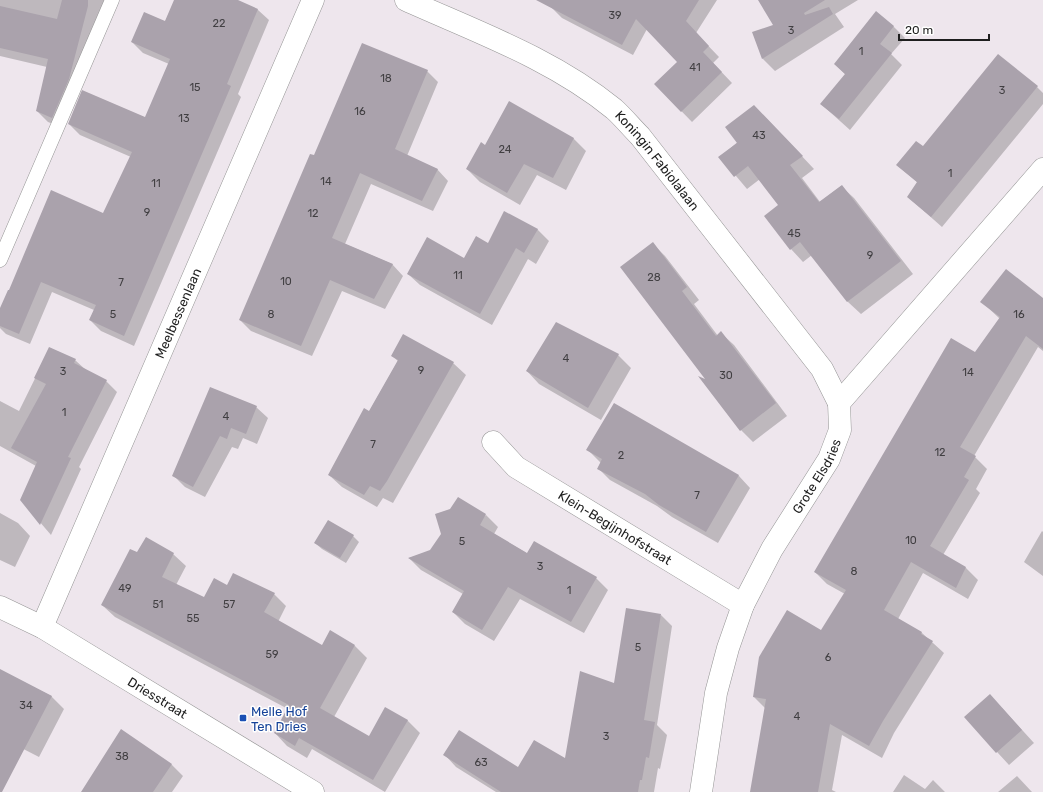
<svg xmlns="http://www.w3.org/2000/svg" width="1043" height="792" viewBox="0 0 1043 792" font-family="Rubik,sans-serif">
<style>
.shadow{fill:#0003}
.building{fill:#aaa2ac}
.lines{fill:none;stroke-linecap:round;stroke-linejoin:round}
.lane-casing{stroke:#959595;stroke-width:15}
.street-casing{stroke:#959595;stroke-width:23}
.lane{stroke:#fff;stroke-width:14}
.street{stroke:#fff;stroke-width:22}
.transit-dot{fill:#1a4fb4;stroke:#fff;stroke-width:1.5}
.labels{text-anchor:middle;stroke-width:3;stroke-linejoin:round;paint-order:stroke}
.number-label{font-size:11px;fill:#413f42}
.street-label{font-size:13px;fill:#1e1e1e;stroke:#fff}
.transit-label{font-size:13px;fill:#164399;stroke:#fff;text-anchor:start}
</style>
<rect width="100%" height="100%" fill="#eee6ed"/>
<path class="shadow" d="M0,0H105L63,128L48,122L37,111L47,67L0,56Z
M175,0H235L258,10L269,20L238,94L241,97L134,346L101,331L90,320L94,310L52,292L30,344L6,334L0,328V311L103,215L131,157L80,135L69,124L146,118L169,64L143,53L132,42L165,22Z
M554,0H717L696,33L719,57L713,63L732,83L692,122L655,84L679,62L647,29L633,55L562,18L551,7Z
M759,0H858L835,14L844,27L775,71L763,59L753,33L775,25Z
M893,26L905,38L891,54L902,65L850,130L821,104L846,75L835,64Z
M427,71L438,82L407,156L437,169L448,181L433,211L371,184L345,244L392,264L403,276L385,309L342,291L312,356L251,331L240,320L314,157Z
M1037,87L1043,93V104L942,227L908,197L918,183L897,165L923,148Z
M766,118L814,169L802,178L820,202L841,186L854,198L913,274L861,314L848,302L812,255L803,262L791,249L780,205L760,179L747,189L720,157Z
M573,138L586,151L566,190L537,175L520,205L480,182L467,169L486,146Z
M537,229L549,241L536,264L528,259L492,325L420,285L408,274L465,259L488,244Z
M653,244L665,256L699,300L694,304L718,336L721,333L734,345L787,416L753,442L741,430L708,382Z
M1043,300V351L1038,347L974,456L987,469L976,489L980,493L943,555L966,568L978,580L968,599L923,573L898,619L922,633L944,653L894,733L882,758L842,735L832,790L836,792H751L766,709L754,697L822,632L845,594L827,584L815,572L1000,319L982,302Z
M557,324L618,355L631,368L601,420L539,384L527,371Z
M50,348L75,360L87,371L106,381L117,392L79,467L81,469L51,535L21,500L36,466L0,446V401L19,411Z
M392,356L453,363L466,375L393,503L383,498L377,507L342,487L329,475L369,412L398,361Z
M211,388L256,407L268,418L257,444L243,438L238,449L232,447L205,497L185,487L174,476Z
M615,405L739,476L750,488L718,543L672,517L657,506L610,480L598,468L601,463L588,450Z
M0,513L18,523L30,536L15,567L0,560Z
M486,515L498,527L494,534L528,554L596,578L608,590L584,633L520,599L494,641L465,624L453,612L463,594L421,570L409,558L431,551Z
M1042,531L1043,532V576L1024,562Z
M353,536L359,542L346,563L322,549L315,543Z
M138,554H173L186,566L176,585L204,599L227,586L274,594L286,606L278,622L322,647L355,646L367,658L334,717L369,737L407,720L420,733L385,792L312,749L307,758L287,746L275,733L288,709L115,617L102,605Z
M661,615L672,626L657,725L667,735L660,769L658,768L654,792H496L456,767L445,755L518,768L566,760Z
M0,670L51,696L64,709L39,757L0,737Z
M1002,708L1034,743L1009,765L965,717Z
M122,731L172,765L183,776L172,792H82Z
M904,775L925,789L933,780L945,792H893Z
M1017,776L1032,792H998Z"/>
<path class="building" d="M62,0H88V6L69,79L52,118L36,111L48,59L0,48V6L57,19Z
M174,0H238L258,9L227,84L231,86L124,336L89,320L96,305L41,282L19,334L0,326V308L8,290H9L51,190L103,213L132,152L68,124L82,90L145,117L170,59L131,42L144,12L165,21Z
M536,0H699L686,21L709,46L703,52L722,72L681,112L654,84L677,62L636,19L622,45Z
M758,0H825L804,13L805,15L829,7L833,14L762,59L752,32L773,25Z
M876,11L894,26L880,44L892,53L839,119L820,104L845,74L834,64Z
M362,43L428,70L395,149L438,169L422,201L360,173L332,238L393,264L374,299L330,280L301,346L239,320L310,154L314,155Z
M998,54L1038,86L931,217L907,197L917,182L896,165L916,141L923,146Z
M509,101L574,138L553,178L524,164L507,193L466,169L481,142L485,145Z
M754,105L803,156L790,165L819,202L842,185L901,261L847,302L800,242L790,250L764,216L778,205L748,166L734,177L718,157L737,143L725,127Z
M504,211L538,229L524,253L516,248L480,314L407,274L427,237L464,258L476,236L488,243Z
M653,242L687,287L682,291L716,336L721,331L776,403L740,431L698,376L705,379L620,267Z
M1006,269L1043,298V349L1026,336L960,447L976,456L964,477L969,480L930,546L966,567L956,588L911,562L884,610L922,632L921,634L933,641L883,721L869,746L830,724L818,792H750L766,699L753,697L759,657L787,610L821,630L846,590L814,572L951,338L975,352L1000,317L980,302Z
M556,322L619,354L588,408L526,371Z
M403,334L454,362L387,481L380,491L370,486L364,495L328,475L364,408L369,411L398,360L391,356Z
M49,347L76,359L74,363L107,380L68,457L71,458L40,525L20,500L37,462L11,448L46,384L34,378Z
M210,387L257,406L246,434L231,428L227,439L220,436L193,487L172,476Z
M614,403L739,475L706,532L659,505L645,494L597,469L602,459L586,450Z
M458,497L486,514L480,525L527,553L534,541L597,577L571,622L508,587L482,630L452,612L464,591L408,558L430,550L441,534L435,514L450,509Z
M328,520L354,535L340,558L314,543Z
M146,537L174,553L162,577L204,597L214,578L227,585L233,573L275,593L264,612L322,645L330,630L355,645L320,708L369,736L385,707L408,720L373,780L299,738L295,746L274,733L289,705L101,605L130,549L137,552Z
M626,608L661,614L644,720L655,722L649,758L646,757L642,780H640L638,792H501L443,755L459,730L518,767L534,740L565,758L580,671L614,683Z
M0,669L52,696L2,792H0Z
M990,694L1022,730L996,753L964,717Z
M121,729L172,764L153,792H81Z"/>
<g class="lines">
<defs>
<path id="lane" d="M0,260L112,0"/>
<g id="street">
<path id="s1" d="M406,0C477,32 553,59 614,109C623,117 631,127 640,136L822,369L839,403"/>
<path id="s2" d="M493,442L516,467L743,605"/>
<path id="s3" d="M0,607L42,627L313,792"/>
<path id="s4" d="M42,627L313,0"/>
<path id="s5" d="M701,792L716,693L728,648L743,605L772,549L829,459L840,430L839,403L1043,169"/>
</g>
</defs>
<use href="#lane" class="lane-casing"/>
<use href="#street" class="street-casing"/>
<use href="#lane" class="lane"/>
<use href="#street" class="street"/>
</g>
<rect class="transit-dot" x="239" y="714" width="8" height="8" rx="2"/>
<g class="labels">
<g class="number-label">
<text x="615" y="19">39</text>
<text x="219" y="27">22</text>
<text x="791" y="34">3</text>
<text x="861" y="55">1</text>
<text x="695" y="71">41</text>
<text x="386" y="82">18</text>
<text x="195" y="91">15</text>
<text x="1002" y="94">3</text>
<text x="360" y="115">16</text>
<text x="184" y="122">13</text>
<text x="759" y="139">43</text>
<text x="505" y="153">24</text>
<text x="950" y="177">1</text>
<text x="326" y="185">14</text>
<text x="156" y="187">11</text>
<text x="147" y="216">9</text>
<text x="313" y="217">12</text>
<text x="794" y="237">45</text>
<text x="870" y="259">9</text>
<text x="458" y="279">11</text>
<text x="654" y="281">28</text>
<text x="286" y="285">10</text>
<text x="121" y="286">7</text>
<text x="113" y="318">5</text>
<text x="271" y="318">8</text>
<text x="1019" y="318">16</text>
<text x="566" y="362">4</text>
<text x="421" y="374">9</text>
<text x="63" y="375">3</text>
<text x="968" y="376">14</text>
<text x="726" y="379">30</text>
<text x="64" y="416">1</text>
<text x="226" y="420">4</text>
<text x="373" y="448">7</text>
<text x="940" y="456">12</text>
<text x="621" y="459">2</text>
<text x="697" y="499">7</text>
<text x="911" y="544">10</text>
<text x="462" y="545">5</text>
<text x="540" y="570">3</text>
<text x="854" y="575">8</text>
<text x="125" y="592">49</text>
<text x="569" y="594">1</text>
<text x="158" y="608">51</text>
<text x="229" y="608">57</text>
<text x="193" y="622">55</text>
<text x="638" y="651">5</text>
<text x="272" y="658">59</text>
<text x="828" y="661">6</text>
<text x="26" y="709">34</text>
<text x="797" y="720">4</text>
<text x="606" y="740">3</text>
<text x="122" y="760">38</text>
<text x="481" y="766">63</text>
</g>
<g class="street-label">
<text dy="5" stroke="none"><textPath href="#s1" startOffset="303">Koningin Fabiolalaan</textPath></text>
<text dy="5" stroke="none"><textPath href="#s4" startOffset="342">Meelbessenlaan</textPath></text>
<text dy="5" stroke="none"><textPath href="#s5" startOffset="341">Grote Elsdries</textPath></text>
<text dy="5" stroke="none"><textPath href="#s2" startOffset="150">Klein-Begijnhofstraat</textPath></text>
<text dy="5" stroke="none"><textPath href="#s3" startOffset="182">Driesstraat</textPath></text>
</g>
<g class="transit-label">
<text x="251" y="716">Melle Hof<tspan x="251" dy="15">Ten Dries</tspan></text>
</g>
</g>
<path d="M899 34v6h90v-6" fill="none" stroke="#1e1e1e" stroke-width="2"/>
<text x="905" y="34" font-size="12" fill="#1e1e1e" stroke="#ffffff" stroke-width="3" paint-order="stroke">20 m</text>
</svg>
